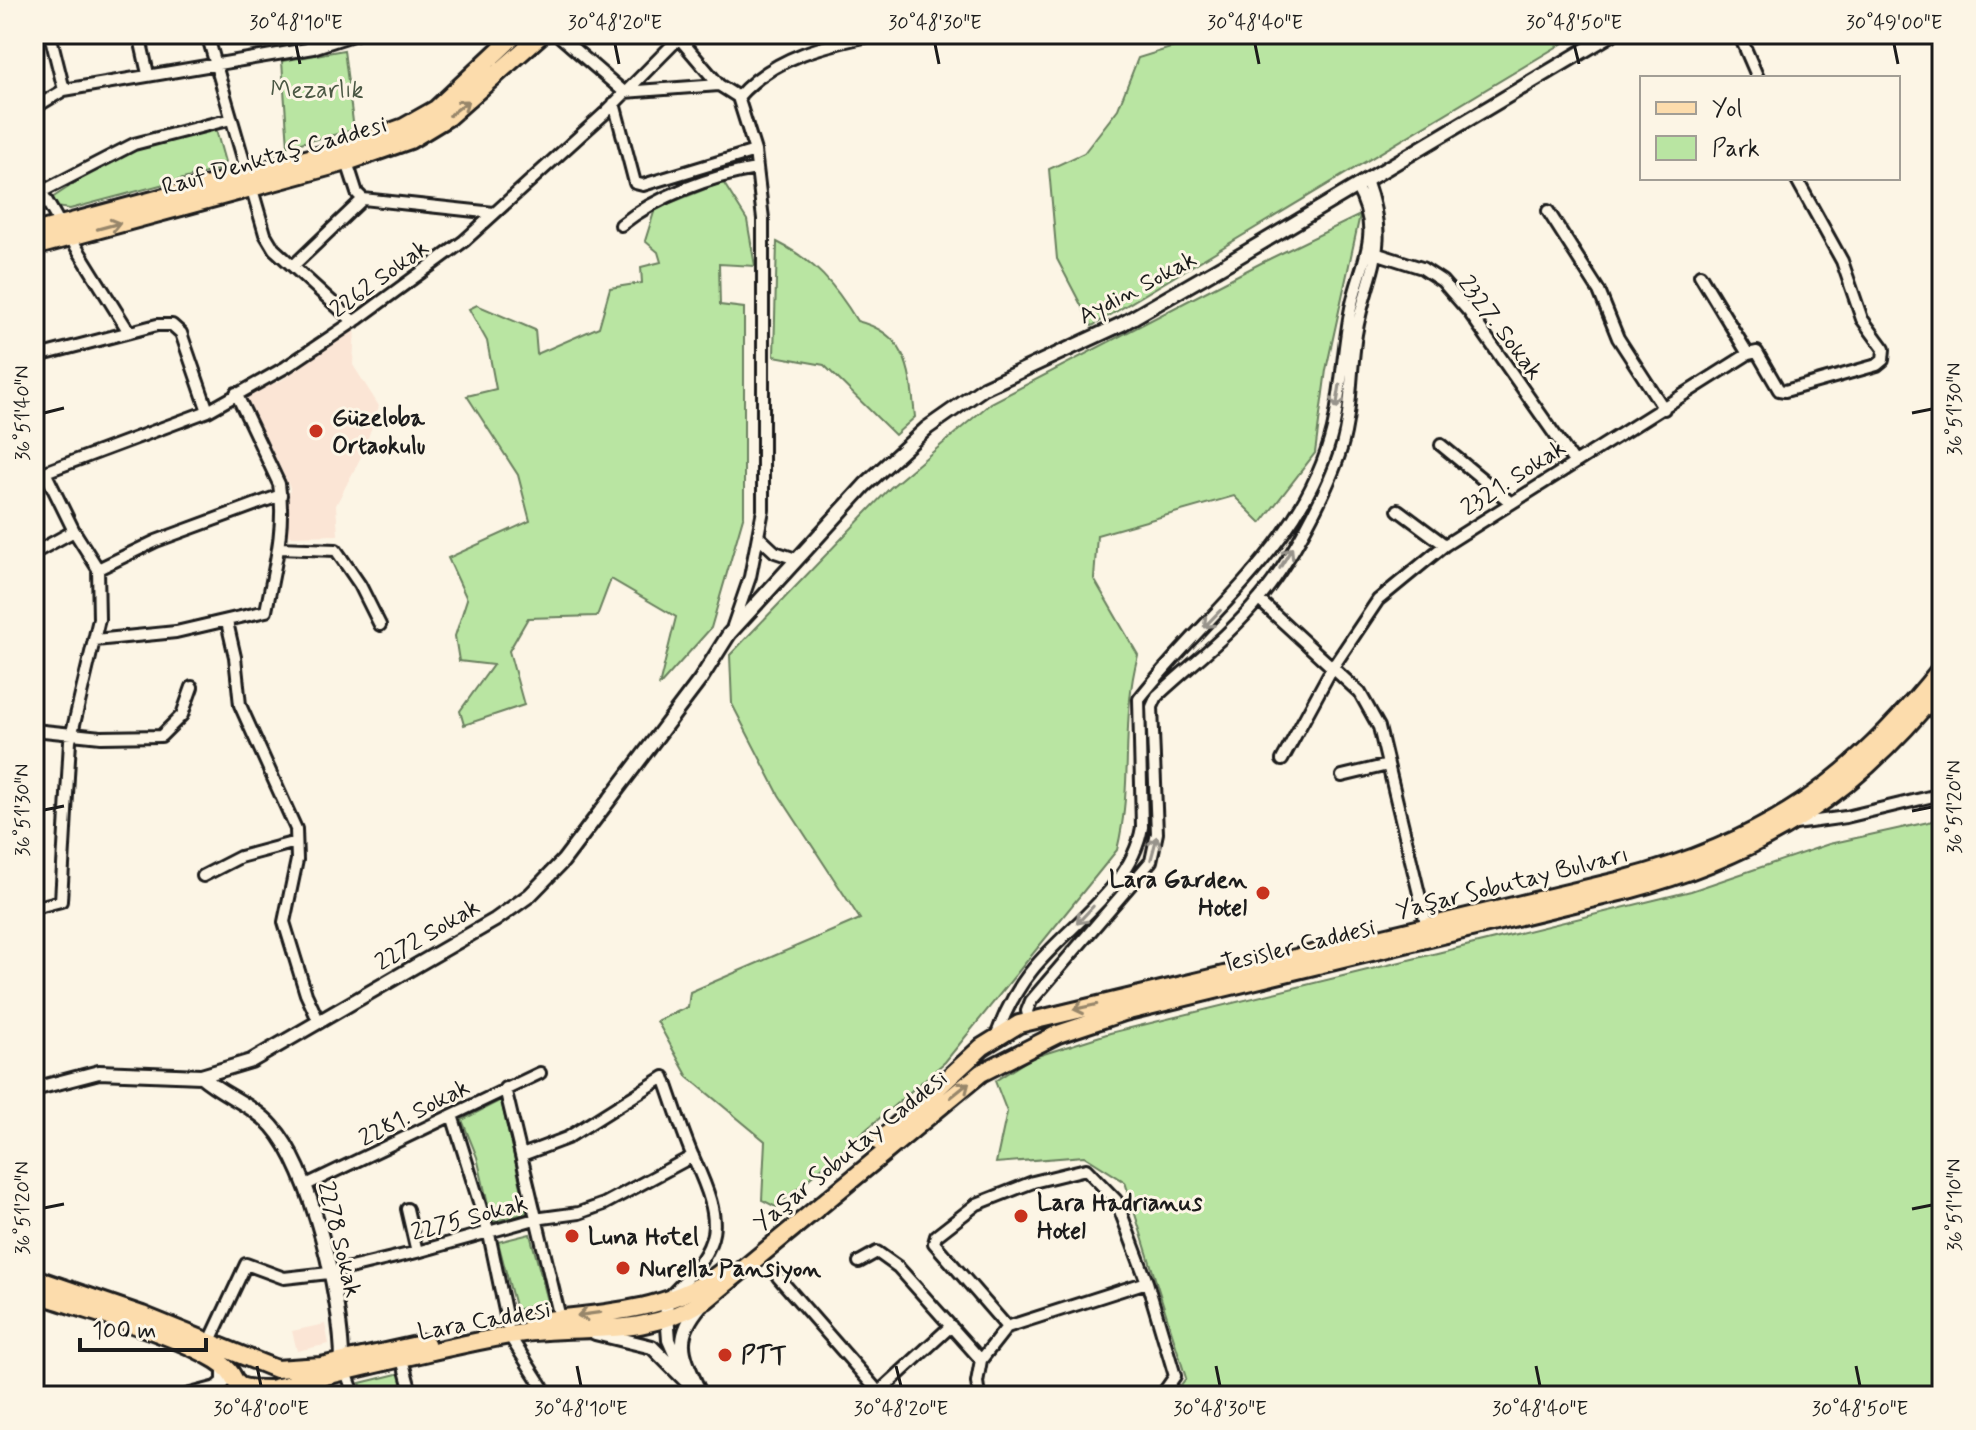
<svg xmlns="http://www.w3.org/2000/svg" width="1976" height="1430" viewBox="0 0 1976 1430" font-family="Mynerve,sans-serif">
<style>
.built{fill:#fbe5d5}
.green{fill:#b9e5a2;stroke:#6a805f;stroke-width:2}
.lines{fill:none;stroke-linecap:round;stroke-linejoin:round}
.minor-casing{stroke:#1c1c1c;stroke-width:16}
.tertiary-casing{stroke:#1c1c1c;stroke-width:18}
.primary-casing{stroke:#1c1c1c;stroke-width:22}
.minor{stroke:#fcf5e5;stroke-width:10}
.tertiary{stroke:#fcf5e5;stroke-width:12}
.primary{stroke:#fcdcac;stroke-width:16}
.oneway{stroke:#97866b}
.oneway2{stroke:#97938b}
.ticks{fill:none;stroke:#1c1c1c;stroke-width:3}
.poi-dot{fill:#c8321e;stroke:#fcf5e5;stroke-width:3}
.labels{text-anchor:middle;stroke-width:6;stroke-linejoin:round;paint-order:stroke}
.park-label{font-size:24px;fill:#4b5844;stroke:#fcf5e5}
.street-label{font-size:24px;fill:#1c1c1c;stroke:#fcf5e5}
.poi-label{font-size:24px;font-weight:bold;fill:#1c1c1c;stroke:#fcf5e5;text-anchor:start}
.neatline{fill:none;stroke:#1c1c1c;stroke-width:3}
.ticks-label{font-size:20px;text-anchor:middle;fill:#1c1c1c}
</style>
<rect width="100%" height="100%" fill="#fcf5e5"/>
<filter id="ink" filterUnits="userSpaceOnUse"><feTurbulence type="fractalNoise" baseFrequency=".0125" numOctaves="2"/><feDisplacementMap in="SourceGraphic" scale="16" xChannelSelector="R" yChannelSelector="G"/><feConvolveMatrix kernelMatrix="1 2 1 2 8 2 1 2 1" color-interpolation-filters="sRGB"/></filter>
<g filter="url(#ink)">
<path class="built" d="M355,327L353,365L379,406L362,455L336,505L338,535L291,536L284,530L290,488L247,399L248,394L282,380Z
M325,1324L329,1344L297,1351L292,1331Z"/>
<path class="green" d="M1216,34H1578L1092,326L1057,259L1049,169L1084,153L1118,109L1138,58Z
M344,50L354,130L288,146L282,61Z
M211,129L216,130L225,162L221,169L70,209L56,207L52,198L113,158L142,146Z
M723,182L747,220L755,266L719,264L720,305L744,308V514L711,628L659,686L676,617L611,579L597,616L528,618L509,651L524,705L464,725L460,711L493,665L459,661L455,636L467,599L448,558L530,521L518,475L467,396L496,389L487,341L469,309L477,305L535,330L537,354L599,327L610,288L642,283L641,267L661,262L658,252L645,241L655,209Z
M1360,215L1326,370L1315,453L1261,523L1234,496L1097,535L1094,579L1138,655C1120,721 1134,782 1117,850L945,1062L776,1207L762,1200L765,1141L688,1077L657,1021L688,1007L690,992L860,919L779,795L732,704L730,655L890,488L991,403L1263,262Z
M777,242C815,261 835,285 857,321C909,334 910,371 915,417L895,435L824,365L774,356Z
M1942,819V1396H1173L1186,1378L1125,1182L1084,1156L996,1163L1007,1112L995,1081L1031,1058L1110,1033L1691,891L1829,844Z
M501,1100L527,1213L492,1222L477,1157L462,1120Z
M530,1234L548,1301L516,1310L498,1242Z
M401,1373L406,1396H365L360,1383Z"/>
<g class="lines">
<defs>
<path id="minor" d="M50,34L64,90
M139,34L148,74
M207,34L265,234L274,249L354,322
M309,34L313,48
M557,34L624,92L719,85L738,97
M1739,34L1758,78
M679,38L719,85
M614,103L635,183L643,185L755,151
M34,108L64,90L313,48L356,34
M347,162L357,193L363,199L494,213
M34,179L56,217
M41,192L134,144L231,119
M1548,211L1599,291L1618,338L1664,409
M621,225C657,196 711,176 756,169
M70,237L129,332
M1375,253L1422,268L1442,281L1469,312L1574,462
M293,266L363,199
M1700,275L1748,354
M1748,354L1757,352L1779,390L1785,391L1877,365L1883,360L1884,349L1862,319L1842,261L1796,178
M34,357L157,325H172L181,333L208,411
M1441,445L1510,502
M45,472L208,411L286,367L359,318L464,241L605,113L683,34
M1398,510L1445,545
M760,538L775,552L796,559
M278,548L336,550L360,585L380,625
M34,553L74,531
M98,569L156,541L281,495
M1259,600L1360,693L1379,727L1427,927
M227,622L235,657L240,705L296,829L297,860L284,922L306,994L319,1022
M733,626L750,577L763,510V219L755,151L738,97C774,56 828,44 879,34
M95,640L176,632L266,611C274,569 286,527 279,484L236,393
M34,730L101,737L161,736L182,715L192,687
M1282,760L1331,670L1378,600L1445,545L1748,354
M1342,776L1388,765
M1795,824L1846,817L1942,794
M203,876L240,857L296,842
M34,908L61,901L70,741L99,619L98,569L74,531L45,472
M1029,1020L1027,1011L1031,1001L1151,861L1157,833L1152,707L1157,696C1190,665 1230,635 1259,599C1288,566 1328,491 1341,449C1352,411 1350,373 1356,334C1368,267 1392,251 1366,180
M997,1034C1005,1012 1018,987 1033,969C1070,924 1132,887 1142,827L1139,699C1206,613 1306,542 1333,429C1342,390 1343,348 1351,308C1361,260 1384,235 1356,186
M505,1088L560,1318
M452,1115L489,1234L508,1325
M522,1155L567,1138L664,1077C674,1104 682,1132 694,1159C724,1225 723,1243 671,1295
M306,1185L540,1073
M407,1209L417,1252
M859,1262L877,1252L898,1267L981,1360
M778,1277L882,1396
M1007,1327L934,1243L936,1236L977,1204L1033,1182L1086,1169L1116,1200L1147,1282L1175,1376L1161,1396
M509,1335L548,1396
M210,1341L246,1264L284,1278L329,1273L417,1252L535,1219L579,1213L604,1204L693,1156
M402,1359L412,1396
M346,1372L355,1396
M879,1392L951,1326
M979,1396L977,1382L981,1360L1007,1327L1147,1282"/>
<path id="tertiary" d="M201,1076C223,1095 253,1105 272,1126C312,1170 342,1301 342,1361
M34,1089L99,1072L201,1076L251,1061L495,920L530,895L563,861L700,680L729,634L865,485L927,428L984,388L1122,324L1231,261L1612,34
M666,1301L669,1340L681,1367
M595,1333L652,1347L701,1396
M698,1389C682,1353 673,1338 701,1305
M187,1396L217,1388L224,1382V1367"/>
<path id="primary" d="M34,232L343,149L404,127L436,109L516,34
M34,247L347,162L410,140L448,117L542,34
M879,1142L982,1047L1019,1024L1622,880C1766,842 1850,784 1942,667
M34,1278L142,1315L276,1369L321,1366L426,1343
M34,1297H47C102,1316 166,1330 216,1360C248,1380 219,1389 270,1389C350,1371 429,1350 510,1335C583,1322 636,1342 706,1300L981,1073L1058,1034L1124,1012L1628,890C1762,855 1856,794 1942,685
M531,1322C597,1313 672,1313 725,1269"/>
</defs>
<use href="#minor" class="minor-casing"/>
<use href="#tertiary" class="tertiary-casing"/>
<use href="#primary" class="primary-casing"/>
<use href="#minor" class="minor"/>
<use href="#tertiary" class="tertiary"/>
<use href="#primary" class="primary"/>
</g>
<defs><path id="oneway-shaft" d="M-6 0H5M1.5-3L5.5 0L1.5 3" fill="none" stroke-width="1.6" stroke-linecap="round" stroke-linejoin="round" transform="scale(2)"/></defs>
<g class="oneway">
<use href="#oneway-shaft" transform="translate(459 108) rotate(-39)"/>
<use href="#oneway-shaft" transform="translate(109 226) rotate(-15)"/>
<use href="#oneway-shaft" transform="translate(1085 1007) rotate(168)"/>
<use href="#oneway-shaft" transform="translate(960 1090) rotate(-39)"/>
<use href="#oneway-shaft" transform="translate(589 1314) rotate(172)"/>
</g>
<g class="oneway2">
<use href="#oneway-shaft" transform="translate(1338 397) rotate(99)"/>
<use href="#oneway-shaft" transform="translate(1286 558) rotate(-59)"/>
<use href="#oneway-shaft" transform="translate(1212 619) rotate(134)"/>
<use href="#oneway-shaft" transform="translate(1154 848) rotate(-75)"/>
<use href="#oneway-shaft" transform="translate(1085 915) rotate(133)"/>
</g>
</g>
<path class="ticks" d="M296,44L300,64M615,44L619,64M935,44L939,64M1255,44L1259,64M1574,44L1579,64M1894,44L1898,64M44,413L64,408M1912,413L1932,409M44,810L64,806M1912,811L1932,807M44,1208L64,1204M1912,1209L1932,1205M257,1366L261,1386M577,1366L581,1386M896,1366L901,1386M1216,1366L1220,1386M1536,1366L1540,1386M1856,1366L1860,1386"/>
<g class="poi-dot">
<circle cx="316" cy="431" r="8"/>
<circle cx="1263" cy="893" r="8"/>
<circle cx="1021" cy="1216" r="8"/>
<circle cx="572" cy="1236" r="8"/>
<circle cx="623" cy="1268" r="8"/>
<circle cx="725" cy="1355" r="8"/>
</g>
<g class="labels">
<g class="park-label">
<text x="317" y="97">Mezarlık</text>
</g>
<g class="street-label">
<text transform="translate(274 155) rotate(-16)" y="8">Rauf Denktaş Caddesi</text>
<text transform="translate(379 278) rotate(-36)" y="8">2262 Sokak</text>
<text transform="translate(1137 287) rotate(-28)" y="8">Aydin Sokak</text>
<text transform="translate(1501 327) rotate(53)" y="8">2327. Sokak</text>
<text transform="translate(1513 477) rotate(-33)" y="8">2321. Sokak</text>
<text transform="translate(1512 882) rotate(-14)" y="8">Yaşar Sobutay Bulvarı</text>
<text transform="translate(427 934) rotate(-31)" y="8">2272 Sokak</text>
<text transform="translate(1298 945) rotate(-14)" y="8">Tesisler Caddesi</text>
<text transform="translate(414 1112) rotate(-27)" y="8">2281. Sokak</text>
<text transform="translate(850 1150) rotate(-39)" y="8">Yaşar Sobutay Caddesi</text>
<text transform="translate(469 1217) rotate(-15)" y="8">2275 Sokak</text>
<text transform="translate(340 1239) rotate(76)" y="8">2278 Sokak</text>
<text transform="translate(484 1320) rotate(-10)" y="8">Lara Caddesi</text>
</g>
<g class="poi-label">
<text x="332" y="425">Güzeloba<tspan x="332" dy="28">Ortaokulu</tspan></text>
<text x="1247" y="887" text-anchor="end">Lara Garden<tspan x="1247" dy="28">Hotel</tspan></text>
<text x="1037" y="1210">Lara Hadrianus<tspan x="1037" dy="28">Hotel</tspan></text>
<text x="588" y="1244">Luna Hotel</text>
<text x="639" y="1276">Nurella Pansiyon</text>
<text x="741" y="1363">PTT</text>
</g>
</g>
<rect width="1976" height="1430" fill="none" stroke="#fcf5e5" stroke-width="88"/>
<rect x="1640" y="76" width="260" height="104" fill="#fcf5e5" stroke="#a29e95" stroke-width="2"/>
<rect x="1656" y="102" width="40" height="12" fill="#fcdcac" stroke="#a29e95" stroke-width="2"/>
<text x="1712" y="116" font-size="24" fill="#1c1c1c">Yol</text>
<rect x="1656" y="136" width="40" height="24" fill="#b9e5a2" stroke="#a29e95" stroke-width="2"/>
<text x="1712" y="156" font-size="24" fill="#1c1c1c">Park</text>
<path d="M80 1338v12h126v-12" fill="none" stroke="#1c1c1c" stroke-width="4"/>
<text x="92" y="1338" font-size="24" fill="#1c1c1c" stroke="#fcf5e5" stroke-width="6" paint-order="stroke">100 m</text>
<rect x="44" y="44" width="1888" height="1342" class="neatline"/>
<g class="ticks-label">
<text x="296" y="29">30°48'10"E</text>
<text x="615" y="29">30°48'20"E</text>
<text x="935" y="29">30°48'30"E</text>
<text x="1255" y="29">30°48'40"E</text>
<text x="1574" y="29">30°48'50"E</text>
<text x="1894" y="29">30°49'00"E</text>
<text transform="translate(1954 409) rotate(-90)" y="7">36°51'30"N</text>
<text transform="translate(22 413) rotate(-90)" y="7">36°51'40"N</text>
<text transform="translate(1954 807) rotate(-90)" y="7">36°51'20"N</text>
<text transform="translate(22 810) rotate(-90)" y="7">36°51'30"N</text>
<text transform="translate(1954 1205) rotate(-90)" y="7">36°51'10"N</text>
<text transform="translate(22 1208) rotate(-90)" y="7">36°51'20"N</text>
<text x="261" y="1415">30°48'00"E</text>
<text x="581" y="1415">30°48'10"E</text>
<text x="901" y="1415">30°48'20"E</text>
<text x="1220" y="1415">30°48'30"E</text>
<text x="1540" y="1415">30°48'40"E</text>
<text x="1860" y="1415">30°48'50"E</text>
</g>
</svg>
